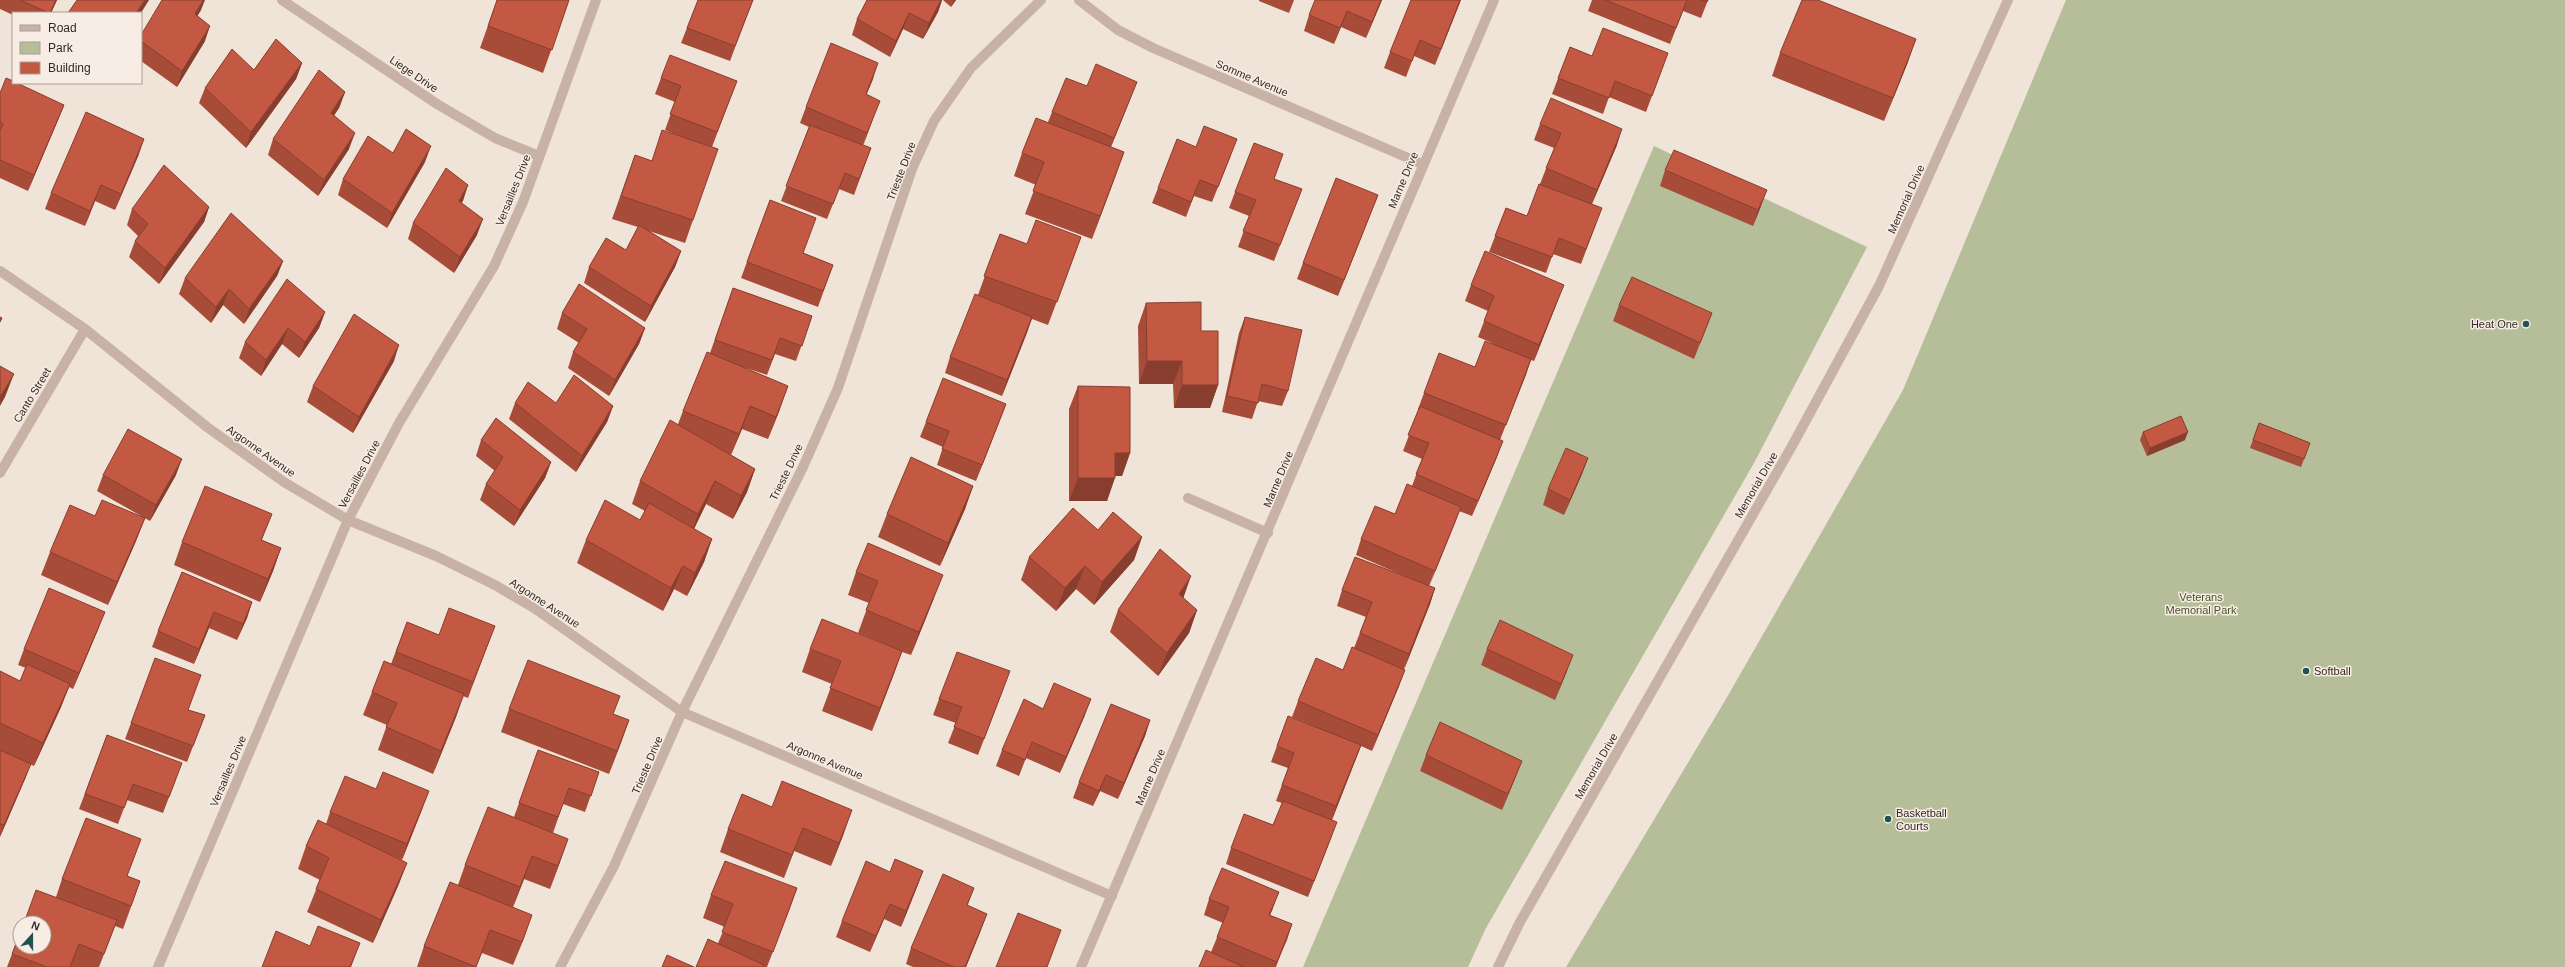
<svg xmlns="http://www.w3.org/2000/svg" width="2565" height="967" viewBox="0 0 2565 967" font-family="Arial,sans-serif">
<style>
.green{fill:#b5be99}
.lines{fill:none;stroke-linecap:round;stroke-linejoin:round}
.minor{stroke:#c8b2a5;stroke-width:10}
.wall{fill:#a84c3a}
.shaded-wall{fill:#883e2f}
.building{fill:#c35843;stroke:#883e2f}
.poi-dot{fill:#1d5353;stroke:#f8ede4;stroke-width:1.5}
.labels{text-anchor:middle;stroke-width:3;stroke-linejoin:round;paint-order:stroke}
.street-label{font-size:11px;fill:#332926;stroke:#f8ede4}
.poi-label{font-size:11px;fill:#332926;stroke:#f8ede4;text-anchor:start}
.park-label{font-size:11px;fill:#46512a;stroke:#f8ede4}
</style>
<rect width="100%" height="100%" fill="#f0e3d8"/>
<path class="green" d="M2066,0H2565V967H1566L1726,699L1903,390Z
M1654,146L1867,247L1754,463L1486,928L1468,967H1303Z"/>
<g class="lines">
<path class="minor" d="M282,0L437,104L495,138L539,156
M1079,0L1118,30L1153,48L1422,164
M0,271L85,329L207,427L284,482L348,520L436,556L495,585L534,608L682,712L1112,896
M0,473L85,329
M1188,498L1268,533
M158,967L348,520L399,423L494,266L523,202L596,0
M560,967L614,866L682,712L803,467L838,388L912,169L934,121L971,68L1041,0
M1081,967L1494,0
M1498,967L1520,922L1792,446L1879,286L2008,0"/>
</g>
<path class="wall" d="M0,0H57L51,13H13V15L0,9Z
M497,0H569L543,73L480,48Z
M698,0H753L730,61L681,43Z
M867,0H942L938,12L923,39L903,29L890,57L852,35L857,19Z
M943,0H956L951,7Z
M1259,0H1294L1289,13L1259,1Z
M1382,0L1366,38L1341,27L1334,44L1304,31L1309,15Z
M1592,0H1708L1701,18L1683,11L1670,44L1588,11Z
M1460,2L1435,65L1414,56L1406,77L1384,68L1390,52Z
M201,10L197,16L205,41L177,87L141,61V35Z
M1570,47L1592,56L1668,53L1646,112L1609,97L1603,114L1552,94Z
M1780,53L1908,62L1884,121L1772,76Z
M302,63L296,79L246,148L199,103L205,88L254,70Z
M661,78L737,81L712,147L693,220L685,243L649,231L681,251L675,267L645,322L584,283L589,267L626,250L638,227L612,219L635,155L651,161L684,138L665,130L675,102L655,94Z
M873,79L866,95L874,116L863,145L871,148L854,195L839,189L827,219L781,201L809,127L800,123L806,107Z
M1087,86L1131,97L1111,147L1124,152L1092,239L1025,214L1036,185L1014,176L1022,153L1048,122L1052,112Z
M345,92L339,108L334,115L349,149L318,196L268,155L273,139Z
M0,93L64,105L58,120L28,191L0,178Z
M1540,124L1617,145L1592,204L1596,224L1581,264L1553,254L1546,273L1489,252L1506,208L1527,216L1540,184L1554,148L1534,140Z
M1196,147L1231,155L1212,202L1194,196L1186,217L1152,203L1158,188Z
M393,153L425,162L387,228L338,195L343,179Z
M139,154L115,210L95,201L85,226L45,209L51,193Z
M1665,170L1761,206L1753,226L1660,186Z
M1274,179L1302,189L1274,261L1238,247L1249,216L1229,208L1235,192Z
M468,185L461,203L477,235L454,273L408,239L413,223Z
M1378,195L1338,296L1297,279L1303,263Z
M770,200L803,253L833,265L818,307L741,278Z
M209,207L204,222L159,284L129,257L135,241L138,236L127,225L132,209Z
M1000,234L1027,244L1081,237L1048,325L1032,319L1002,396L945,373L950,357L978,295Z
M283,261L277,276L244,324L223,305L211,323L179,294L185,278Z
M1471,285L1558,300L1534,361L1531,360L1500,440L1497,457L1472,516L1459,511L1429,586L1435,588L1430,604L1404,669L1399,686L1372,751L1361,746L1332,820L1331,838L1308,897L1226,864L1231,848L1273,825L1282,803L1276,801L1288,768L1271,762L1288,716L1319,728L1292,717L1298,701L1343,670L1354,648L1366,617L1337,606L1342,590L1411,579L1356,555L1361,539L1395,514L1412,486L1422,459L1403,451L1419,409H1418L1424,393L1475,367L1492,343L1478,337L1488,311L1465,301Z
M733,288L812,316L796,361L775,354L767,375L746,368L780,409L768,439L742,429L731,455L755,469L747,492L733,519L706,504L694,529L712,539L704,562L687,596L674,589L663,611L577,563L586,540L640,520L645,511L632,504L640,481L678,424L683,411L710,353Z
M1146,303L1201,331L1218,385L1210,408H1174L1173,384H1139L1138,326Z
M1619,305L1712,313L1694,359L1613,321Z
M325,312L319,328L299,358L282,344L261,376L239,358L245,342Z
M562,313L645,328L639,344L609,396L568,368L573,352L579,343L557,329Z
M1245,317L1288,391L1282,406L1258,401L1252,419L1222,412L1239,333Z
M394,361L353,433L307,402L313,386Z
M1078,386L1130,453L1122,476H1115L1107,501H1069V409Z
M515,403H556L613,406L607,422L576,472L509,419Z
M1006,404L976,481L937,465L943,447L920,437L926,422Z
M2259,423L2310,443L2301,467L2250,448Z
M2143,432L2185,440L2147,456L2140,440Z
M481,440L551,462L545,478L514,526L480,500L486,484L495,471L476,456Z
M1588,458L1582,474L1564,515L1543,505L1548,489Z
M103,475H176L150,521L97,491Z
M973,486L965,509L940,566L878,537L887,514Z
M95,516L145,518L136,541L108,605L41,575L50,552Z
M1098,530L1142,537L1134,560L1094,605L1076,589L1056,611L1021,580L1029,557Z
M262,540L281,548L273,571L260,602L174,565L182,542Z
M182,572L252,602L247,618L237,640L209,628L194,664L152,647L158,631Z
M856,572L934,598L911,655L902,652L872,731L822,711L832,684L802,672L810,649L887,645L858,633L869,603L848,595Z
M1118,610H1197L1189,633L1158,676L1110,632Z
M407,622L439,635L495,626L468,698L463,696L456,717L433,774L378,750L387,725L363,715L372,692L391,664Z
M99,627L73,689L69,687L61,707L34,766L30,764L25,779L0,837V671L20,681L26,668L18,665L24,649Z
M1487,649L1567,671L1555,700L1481,665Z
M1004,687L978,755L948,743L956,723L933,715L939,699Z
M509,709L613,714L629,720L609,774L501,732Z
M1043,709L1085,715L1060,773L1026,758L1019,776L996,766L1002,750Z
M188,710L205,715L187,762L125,739L131,723Z
M1150,720L1145,736L1118,799L1100,791L1093,806L1073,798L1079,782Z
M107,735L176,779L163,813L127,800L118,824L79,809Z
M538,750L599,772L585,812L563,804L553,833L560,862L550,889L524,879L513,907L524,938L513,965L482,953L476,967H417L424,946L458,885L465,865L514,817Z
M1426,755L1516,776L1502,810L1420,771Z
M376,789L423,807L402,860L386,853L407,863L398,886L373,943L307,912L320,880L298,869L306,846L326,824L330,812Z
M772,807L844,833L831,866L794,851L784,878L720,852L728,829Z
M141,839L127,876L140,881L123,929L115,926L99,967H7L20,933L56,897L62,879Z
M923,871L917,887L901,927L884,919L870,952L836,937L842,921L890,872Z
M797,888L767,967H696L718,943L725,927L703,918L711,895Z
M1209,899L1273,908L1270,915L1292,924L1276,967H1199L1211,952L1223,923L1204,915Z
M968,905L981,930L966,967H913L906,964L911,948Z"/>
<path class="shaded-wall" d="M56,0H57L51,13H50Z
M145,0H149L141,13H136Z
M203,0H205L201,10L189,30L195,14Z
M941,0H942L938,12L923,39L929,23Z
M954,0H956L951,7Z
M1381,0H1382L1366,38L1372,22Z
M1460,0H1461L1435,65L1441,49Z
M1347,11L1341,27L1334,44L1340,28Z
M909,13L903,29L890,57L896,41Z
M210,26L205,41L177,87L182,71Z
M1916,39L1908,62L1884,121L1893,98Z
M302,63L296,79L246,148L251,132Z
M878,63L873,79L860,110L866,94Z
M1137,82L1131,97L1108,154L1114,138Z
M345,92L339,108L325,129L331,113Z
M880,101L874,116L862,149L867,133Z
M64,105L58,120L28,191L34,175Z
M1622,129L1617,145L1591,206L1597,190Z
M355,133L349,149L318,196L324,180Z
M144,139L139,154L115,210L121,194Z
M431,146L425,162L387,228L392,213Z
M1124,152L1116,175L1092,239L1100,216Z
M101,185L95,201L85,226L90,211Z
M468,185L463,201L453,217L459,201Z
M1767,190L1761,206L1753,226L1758,210Z
M1378,195L1372,210L1338,296L1344,280Z
M209,207L204,222L159,284L165,268Z
M483,219L477,235L454,273L460,257Z
M681,251L675,267L645,322L651,306Z
M283,261L277,276L244,324L249,309Z
M1564,285L1558,300L1534,361L1539,345Z
M229,289L223,305L211,323L216,307Z
M325,312L319,328L299,358L305,342Z
M1032,317L1027,333L1002,396L1007,380Z
M288,328L282,344L261,376L266,360Z
M645,328L639,344L609,396L615,380Z
M399,345L394,361L353,433L359,417Z
M1531,359L1526,375L1500,440L1506,425Z
M1147,361H1182L1173,384H1139Z
M14,374L5,397L0,406V397Z
M1182,385H1218L1210,408H1174Z
M788,386L780,409L768,439L776,417Z
M1006,404L1000,420L976,481L982,465Z
M613,406L607,422L576,472L582,456Z
M750,406L742,429L730,457L739,434Z
M2188,432L2185,440L2147,456L2150,448Z
M1503,441L1497,457L1472,516L1478,501Z
M1115,453H1130L1122,476H1107Z
M1588,458L1582,474L1564,515L1570,500Z
M182,459L176,475L150,521L156,505Z
M551,462L545,478L514,526L520,510Z
M755,469L747,492L733,519L741,496Z
M1078,478H1115L1107,501H1069Z
M715,481L706,504L690,537L698,514Z
M973,486L965,509L940,566L948,543Z
M1461,507L1455,523L1429,587L1435,571Z
M272,514L263,537L252,563L261,540Z
M145,518L136,541L108,605L117,582Z
M1142,537L1134,560L1094,605L1102,582Z
M712,539L704,562L687,596L695,573Z
M281,548L273,571L260,602L268,579Z
M683,566L674,589L663,611L671,588Z
M1085,566L1076,589L1056,611L1065,588Z
M943,575L934,598L911,655L919,632Z
M1191,576L1183,599L1179,594Z
M1435,588L1430,604L1404,670L1409,654Z
M252,602L247,618L237,640L243,624Z
M1197,610L1189,633L1158,676L1167,653Z
M105,612L99,627L73,689L79,673Z
M214,612L209,628L194,664L199,649Z
M902,651L894,674L872,731L880,708Z
M1573,655L1567,671L1555,700L1561,684Z
M1405,670L1399,686L1372,751L1378,735Z
M70,684L61,707L34,766L43,743Z
M464,694L456,717L433,774L441,751Z
M1091,699L1085,715L1060,773L1066,757Z
M629,720L621,743L609,774L617,751Z
M1150,720L1145,736L1118,799L1124,783Z
M1361,745L1355,761L1331,822L1336,806Z
M1522,761L1516,776L1502,810L1508,794Z
M31,764L25,779L0,837L4,825Z
M1106,775L1100,791L1093,806L1099,791Z
M429,791L423,807L402,860L407,844Z
M852,810L844,833L831,866L839,843Z
M1337,822L1331,838L1308,897L1314,881Z
M803,828L794,851L784,878L792,855Z
M568,839L560,862L550,889L558,866Z
M532,856L524,879L512,910L520,887Z
M407,863L398,886L373,943L381,920Z
M923,871L917,887L901,927L906,911Z
M140,881L132,904L123,929L131,906Z
M797,888L789,911L767,967L773,952Z
M974,888L968,904L961,921L967,905Z
M1279,892L1273,908L1263,931L1269,915Z
M890,904L884,919L870,952L876,936Z
M987,914L981,930L966,967H965Z
M532,915L524,938L513,965L522,942Z
M117,920L108,943L99,967Z
M1292,924L1287,940L1275,967Z
M360,943L351,967H350Z"/>
<path class="building" d="M20,0H56L50,13H49Z
M77,0H145L136,13H68Z
M162,0H203L195,14L210,26L182,71L141,41V35Z
M497,0H569L552,50L488,26Z
M698,0H753L735,46L687,28Z
M867,0H941L929,23L909,13L896,41L857,19Z
M1315,0H1381L1372,22L1347,11L1340,28L1309,15Z
M1411,0H1460L1441,49L1420,40L1412,61L1390,52Z
M1605,0H1687L1676,28Z
M1701,0H1708L1707,2Z
M1802,0H1818L1916,39L1893,98L1780,53Z
M1603,28L1668,53L1652,96L1615,81L1609,98L1558,78L1570,47L1592,56Z
M276,39L302,63L251,132L205,88L232,49L254,70Z
M831,43L878,63L866,94L880,101L867,133L806,107Z
M670,55L737,81L717,132L670,114L681,86L661,78Z
M1096,64L1137,82L1114,138L1052,112L1066,78L1087,86Z
M319,70L345,92L331,113L355,133L324,180L273,139Z
M6,78L13,81V83H17L64,105L34,175L0,160V130L3,124L0,122V93Z
M1551,98L1622,129L1597,190L1546,168L1561,133L1540,124Z
M86,112L144,139L121,194L101,185L90,211L51,193Z
M1036,118L1124,152L1100,216L1033,191L1044,162L1022,153Z
M810,125L871,148L859,179L845,173L833,204L786,186Z
M1204,126L1237,139L1218,187L1200,180L1191,202L1158,188L1177,139L1196,147Z
M406,129L431,146L392,213L343,179L368,136L393,153Z
M662,130L718,149L693,220L621,196L635,155L652,161Z
M1254,143L1283,154L1274,179L1302,189L1280,245L1243,231L1256,200L1235,192Z
M1674,150L1767,190L1758,210L1665,170Z
M164,165L209,207L165,268L135,241L148,224L132,209Z
M446,168L468,185L459,201L483,219L460,257L413,223Z
M1336,178L1378,195L1344,280L1303,263Z
M1539,184L1602,208L1586,249L1559,238L1552,257L1495,236L1506,208L1527,216Z
M770,200L816,218L803,253L833,265L823,291L747,262Z
M231,213L283,261L249,309L229,289L216,307L185,278Z
M1036,220L1081,237L1057,302L984,276L1000,234L1027,244Z
M639,225L681,251L651,306L589,267L606,238L626,250Z
M1485,251L1564,285L1539,345L1484,321L1494,296L1471,285Z
M1632,277L1712,313L1700,343L1619,305Z
M287,279L325,312L305,342L288,328L266,360L245,342Z
M579,284L645,328L615,380L573,352L587,329L562,313Z
M733,288L812,316L802,346L780,338L772,360L715,340Z
M975,294L1032,317L1007,380L950,357Z
M1201,302V331H1218V385H1182V361H1147L1146,303Z
M354,314L399,345L359,417L313,386Z
M0,317L2,318L0,322Z
M1245,317L1302,330L1288,391L1262,384L1258,403L1227,396Z
M1485,341L1531,359L1506,425L1424,393L1439,353L1475,367Z
M707,352L788,386L776,417L750,406L739,434L683,411Z
M0,366L14,374L0,397Z
M574,375L613,406L582,456L515,403L528,382L556,403Z
M943,378L1006,404L982,465L942,449L949,431L926,422Z
M1078,386L1130,387V453H1115V478H1078Z
M1420,406L1503,441L1478,501L1416,474L1429,443L1408,435Z
M2181,416L2188,432L2150,448L2143,432Z
M496,418L551,462L520,510L486,484L503,457L481,440Z
M670,420L755,469L741,496L715,481L698,514L640,481Z
M2259,423L2310,443L2304,459L2253,440Z
M128,429L182,459L156,505L103,475Z
M1566,448L1588,458L1570,500L1548,489Z
M911,457L973,486L948,543L887,514Z
M1407,484L1461,507L1435,571L1361,539L1375,506L1395,514Z
M205,486L272,514L261,540L281,548L268,579L182,542Z
M102,500L145,518L117,582L50,552L70,505L95,516Z
M605,500L640,520L649,503L712,539L695,573L683,566L671,588L586,540Z
M1073,508L1098,530L1113,512L1142,537L1102,582L1085,566L1065,588L1029,557Z
M868,543L943,575L919,632L866,610L878,581L856,572Z
M1160,549L1191,576L1179,594L1197,610L1167,653L1118,610Z
M1355,557L1435,588L1409,654L1360,633L1372,602L1342,590Z
M182,572L252,602L243,624L214,612L199,649L158,631Z
M49,588L105,612L79,673L24,649Z
M449,608L495,626L473,682L396,652L407,622L439,635Z
M822,619L902,651L880,708L830,688L841,661L810,649Z
M1500,620L1573,655L1561,684L1487,649Z
M1352,647L1405,670L1378,735L1298,701L1316,658L1343,670Z
M957,652L1010,671L984,739L954,727L962,707L939,699Z
M155,658L201,675L188,710L205,715L193,746L131,723Z
M528,660L620,696L613,714L629,720L617,751L509,709Z
M384,661L464,694L441,751L386,727L397,703L372,692Z
M27,664L70,684L43,743L0,723V671L20,681Z
M1054,683L1091,699L1066,757L1032,742L1025,760L1002,750L1024,699L1043,709Z
M1111,704L1150,720L1124,783L1106,775L1099,791L1079,782Z
M1288,716L1361,745L1336,806L1282,785L1294,753L1277,746Z
M1440,722L1522,761L1508,794L1426,755Z
M107,735L182,763L169,797L133,784L124,808L85,794Z
M0,750L31,764L4,825L0,824Z
M538,750L599,772L591,796L569,788L558,817L519,803Z
M383,772L429,791L407,844L330,812L345,776L376,789Z
M782,781L852,810L839,843L803,828L792,855L728,829L742,794L772,807Z
M1283,801L1337,822L1314,881L1231,848L1244,814L1273,825Z
M488,807L568,839L558,866L532,856L520,887L465,865Z
M86,818L141,839L127,876L140,881L131,906L62,879Z
M318,820L407,863L381,920L316,889L329,858L306,846Z
M895,859L923,871L906,911L890,904L876,936L842,921L866,861L890,872Z
M725,861L797,888L773,952L722,932L733,904L711,895Z
M1222,868L1279,892L1269,915L1292,924L1277,962L1217,937L1229,907L1209,899Z
M943,874L974,888L967,905L987,914L965,967H954L911,948Z
M450,882L532,915L522,942L490,930L476,967L424,946Z
M36,890L117,920L104,954L79,944L70,967H47L12,954L20,933V947H44V923H24Z
M1018,913L1061,930L1047,967H996Z
M318,926L360,943L350,967H262L276,931L310,946Z
M708,939L764,965L763,967H696Z
M1206,950L1244,967H1199Z
M667,955L694,967H662Z"/>
<g class="poi-dot">
<circle cx="2526" cy="324" r="4"/>
<circle cx="2306" cy="671" r="4"/>
<circle cx="1888" cy="819" r="4"/>
</g>
<g class="labels">
<g class="street-label">
<text transform="translate(414 74) rotate(34)" y="4">Liege Drive</text>
<text transform="translate(1252 78) rotate(23)" y="4">Somme Avenue</text>
<text transform="translate(901 171) rotate(-69)" y="4">Trieste Drive</text>
<text transform="translate(1403 180) rotate(-67)" y="4">Marne Drive</text>
<text transform="translate(513 190) rotate(-68)" y="4">Versailles Drive</text>
<text transform="translate(1906 199) rotate(-66)" y="4">Memorial Drive</text>
<text transform="translate(32 395) rotate(-59)" y="4">Canto Street</text>
<text transform="translate(261 451) rotate(35)" y="4">Argonne Avenue</text>
<text transform="translate(786 472) rotate(-64)" y="4">Trieste Drive</text>
<text transform="translate(359 474) rotate(-62)" y="4">Versailles Drive</text>
<text transform="translate(1278 479) rotate(-67)" y="4">Marne Drive</text>
<text transform="translate(1756 485) rotate(-60)" y="4">Memorial Drive</text>
<text transform="translate(545 603) rotate(33)" y="4">Argonne Avenue</text>
<text transform="translate(825 760) rotate(23)" y="4">Argonne Avenue</text>
<text transform="translate(647 765) rotate(-67)" y="4">Trieste Drive</text>
<text transform="translate(1596 766) rotate(-60)" y="4">Memorial Drive</text>
<text transform="translate(228 771) rotate(-67)" y="4">Versailles Drive</text>
<text transform="translate(1150 777) rotate(-67)" y="4">Marne Drive</text>
</g>
<g class="poi-label">
<text x="2518" y="328" text-anchor="end">Heat One</text>
<text x="2314" y="675">Softball</text>
<text x="1896" y="817">Basketball<tspan x="1896" dy="13">Courts</tspan></text>
</g>
<g class="park-label">
<text x="2201" y="601">Veterans<tspan x="2201" dy="13">Memorial Park</tspan></text>
</g>
</g>
<rect x="12" y="12" width="130" height="72" fill="#f8ede4" stroke="#a99f98"/>
<rect x="20" y="25" width="20" height="6" fill="#c8b2a5" stroke="#a99f98"/>
<text x="48" y="32" font-size="12" fill="#332926">Road</text>
<rect x="20" y="42" width="20" height="12" fill="#b5be99" stroke="#a99f98"/>
<text x="48" y="52" font-size="12" fill="#332926">Park</text>
<rect x="20" y="62" width="20" height="12" fill="#c35843" stroke="#a99f98"/>
<text x="48" y="72" font-size="12" fill="#332926">Building</text>
<g transform="translate(32 935) rotate(21)"><circle r="19" fill="#f8ede4" stroke="#a99f98"/>
<path d="M0-3L7 15L0 10L-7 15Z" fill="#1d5353"/>
<text y="-6" font-size="11" font-weight="bold" text-anchor="middle" fill="#332926">N</text>
</g>
</svg>
